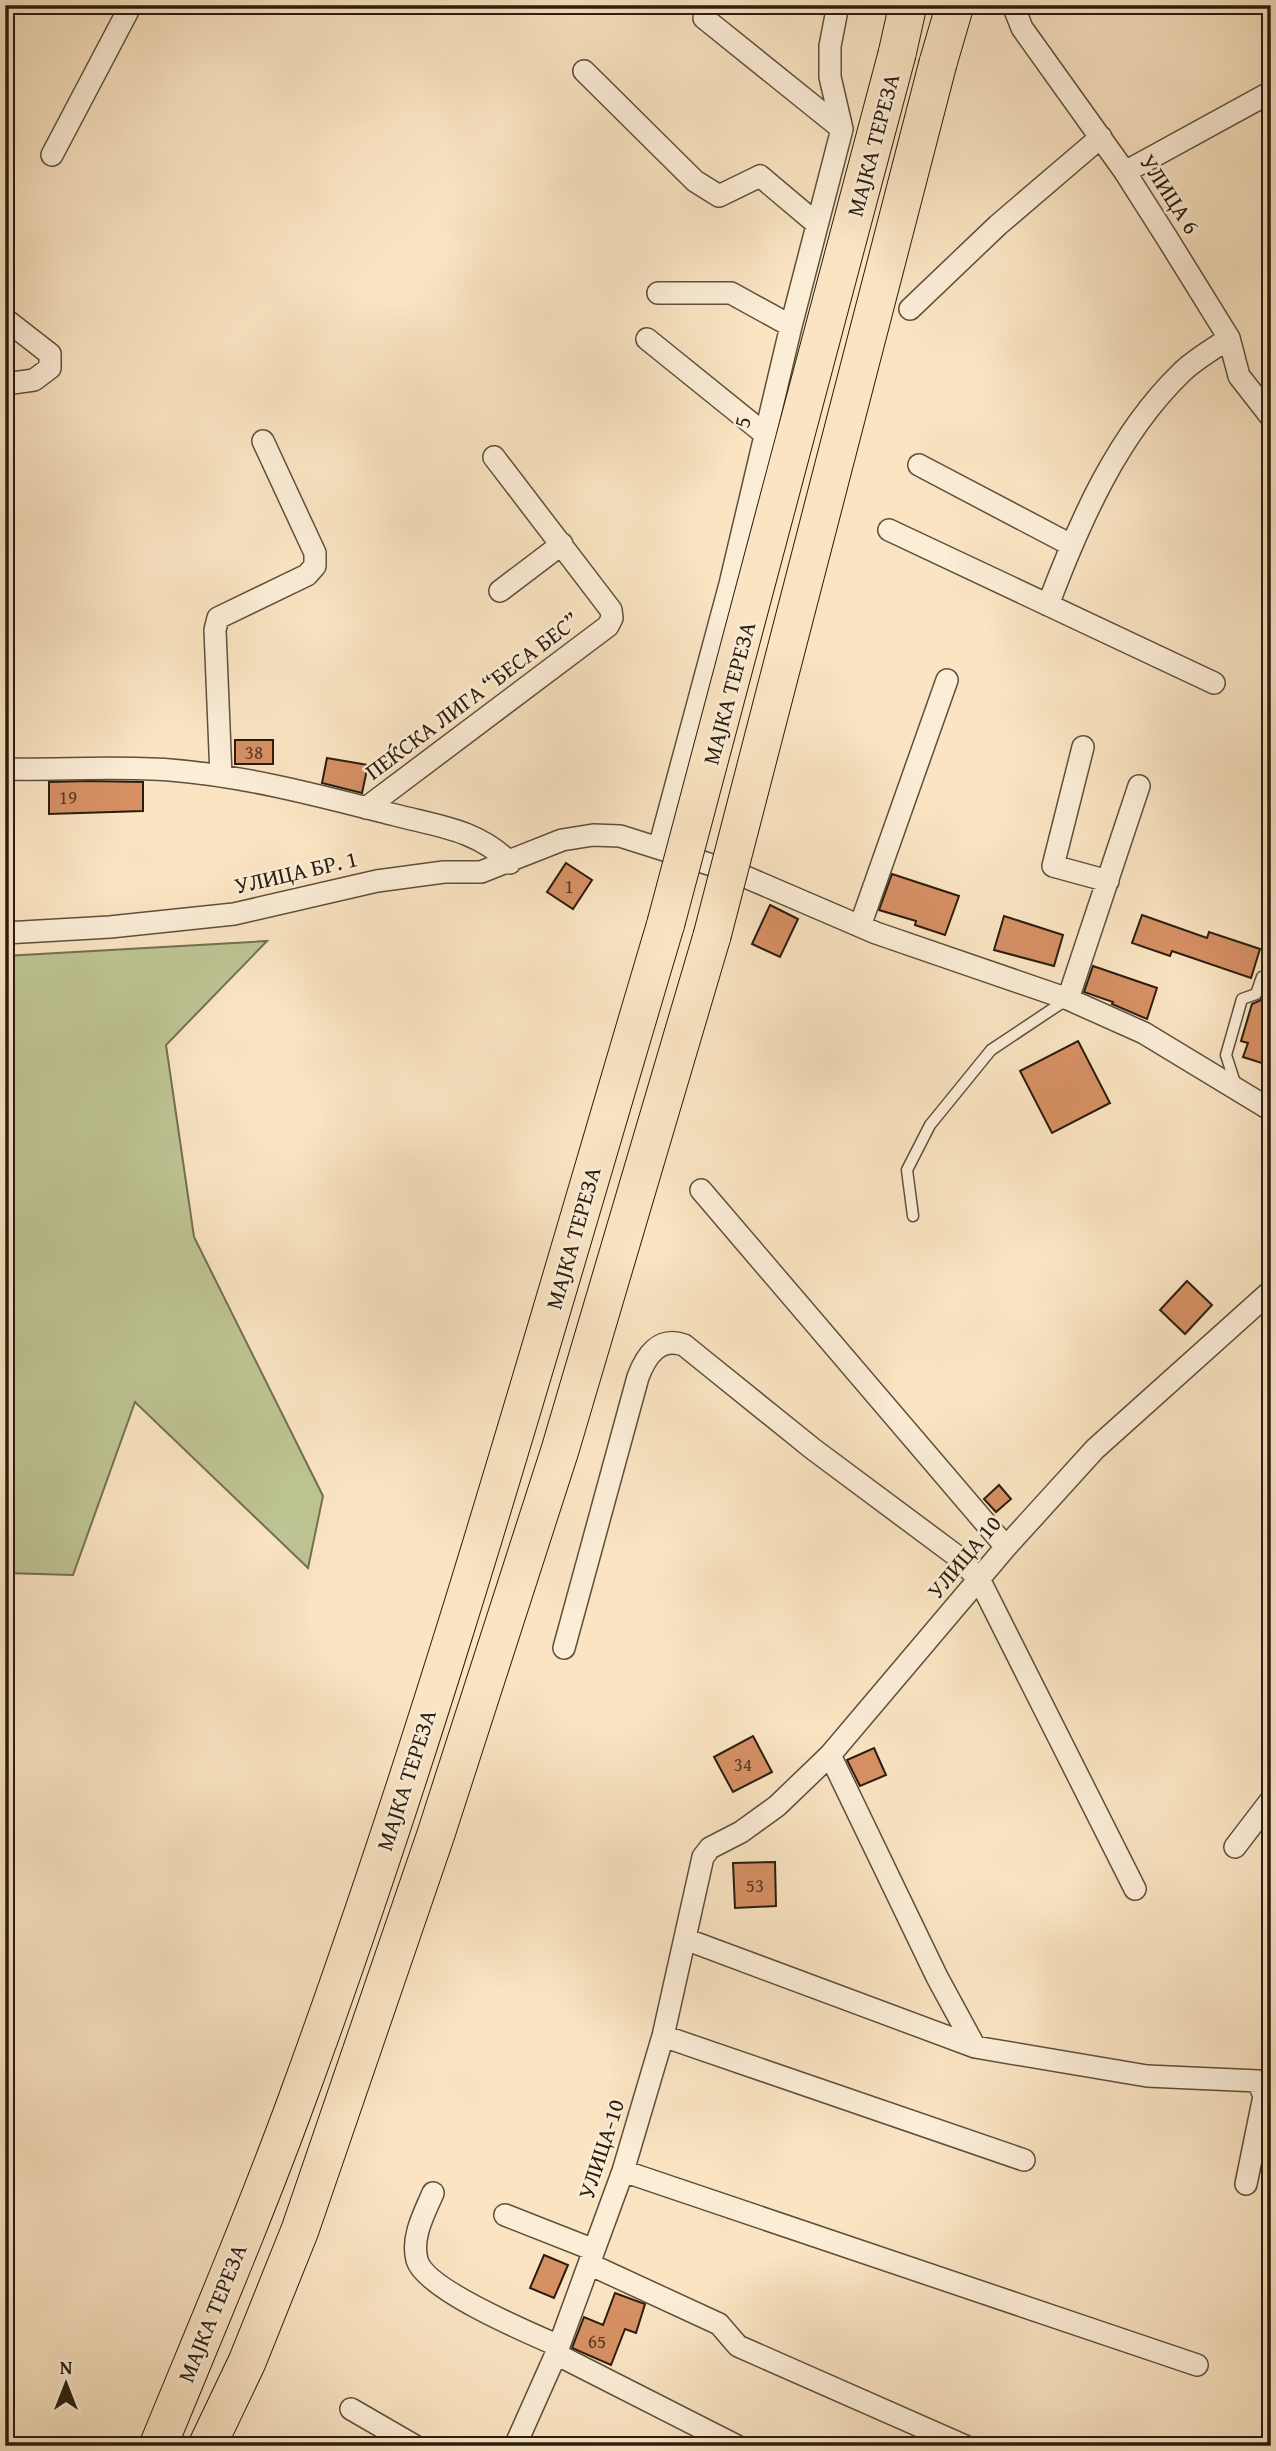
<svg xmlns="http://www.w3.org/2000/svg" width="1276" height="2451" viewBox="0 0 1276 2451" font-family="'Gentium Book Plus',serif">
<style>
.green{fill:#bec493;stroke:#747051;stroke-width:2}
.building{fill:#d69064;stroke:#2a1d0f;stroke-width:2}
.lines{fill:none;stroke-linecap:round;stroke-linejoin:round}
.service-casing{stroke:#5e4f3c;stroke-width:13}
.minor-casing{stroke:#5e4f3c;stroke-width:24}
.motorway-casing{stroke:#2a1d0f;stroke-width:39}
.service{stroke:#fcedd7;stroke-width:10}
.minor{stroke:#fcedd7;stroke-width:21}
.motorway{stroke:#fae4c2;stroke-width:37}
.motorway-bridge-casing{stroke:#2a1d0f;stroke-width:39;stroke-linecap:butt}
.motorway-bridge{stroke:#fae4c2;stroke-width:37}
.labels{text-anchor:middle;stroke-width:5;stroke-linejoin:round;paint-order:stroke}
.number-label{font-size:19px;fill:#553a24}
.street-label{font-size:23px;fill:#2a1d0f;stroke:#fcedd7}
</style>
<rect width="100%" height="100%" fill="#fae4c2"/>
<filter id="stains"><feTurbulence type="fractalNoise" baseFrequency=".00286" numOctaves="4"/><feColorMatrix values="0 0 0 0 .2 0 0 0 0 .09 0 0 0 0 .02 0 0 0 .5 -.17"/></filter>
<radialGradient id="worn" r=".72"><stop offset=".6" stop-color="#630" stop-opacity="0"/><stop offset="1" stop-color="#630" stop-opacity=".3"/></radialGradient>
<path class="green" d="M267,941L166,1045L194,1237L323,1496L308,1568L135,1402L73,1575L5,1573V956Z"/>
<path class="building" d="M235,740H273V764H235Z
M327,758L368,765L362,793L322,783Z
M88,781L143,782V811L49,814V782Z
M566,863L592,880L573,909L547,892Z
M892,874L959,896L945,935L915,925L916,921L879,910Z
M770,905L798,919L780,957L752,944Z
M1142,915L1207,938L1209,932L1260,949L1251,978L1172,951L1170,956L1132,943Z
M1004,916L1063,935L1054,966L994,950Z
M1093,966L1157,988L1147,1019L1112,1004L1113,1002L1084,992Z
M1264,994L1271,996V1066L1243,1057L1248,1043L1241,1041L1252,1004L1261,1000Z
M1078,1041L1110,1103L1052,1133L1020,1071Z
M1187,1281L1212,1305L1185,1334L1160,1310Z
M999,1485L1011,1499L996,1512L984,1499Z
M753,1736L772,1772L733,1792L714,1757Z
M874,1748L886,1775L860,1786L847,1760Z
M775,1862L776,1906L735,1908L733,1863Z
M544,2255L568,2265L554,2298L530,2288Z
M615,2293L645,2304L636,2333L625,2329L611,2365L572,2348L584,2317L603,2325Z"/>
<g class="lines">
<defs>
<path id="service" d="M1236,1086L1226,1055L1242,999L1256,994L1262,977L1271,979
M913,1216L907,1170L930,1125L991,1050L1066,1000"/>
<path id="minor" d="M1013,5L1022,28L1125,172L1167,238L1229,338L1239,376L1271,417
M704,18L842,129
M584,71L695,181L719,196L760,176L817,224
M52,155L131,5
M1125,172L1271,92
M658,293H731L791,326
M910,309L998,225L1101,137
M5,319L50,354V368L34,380L5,384
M647,339L766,435
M919,465L1071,545
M889,530L1214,683
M500,591L562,544
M1048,605C1079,523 1117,435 1181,373C1195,359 1214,349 1229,338
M1083,747L1053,866L1108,881
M5,769C60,770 116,766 170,770C246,776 321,796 395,815C438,826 478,830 510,863
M221,776L215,630L218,618L307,575L315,566V553L263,441
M366,808L608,626L612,618L611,610L494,457
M659,848L730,584L791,326L842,129L830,77V46L838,5
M860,926L947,680
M5,933L110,927L234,914L377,881L444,872H481L562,840L593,835L620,836L734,872L876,933L1068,999L1144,1033L1271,1110
M1068,999L1139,786
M701,1190L1006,1547
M564,1648L638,1377C646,1356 659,1336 684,1345L813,1449L954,1554L979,1579L1135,1889
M830,1755L937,1977L975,2047
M1235,1847L1271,1800
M685,1939L975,2047L1147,2076L1258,2081L1264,2096L1246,2184
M663,2036L1024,2160
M623,2171L1197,2365
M433,2193C424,2214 411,2237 417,2260C425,2289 529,2333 559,2346
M505,2215L594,2250
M589,2264L719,2324L738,2346L965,2446
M556,2354L737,2446
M351,2409L415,2446
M515,2446L556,2354L623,2171L663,2036L703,1857L710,1848L741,1832L777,1806L830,1755L1006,1547L1095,1449L1271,1291"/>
<path id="motorway" d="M897,54L908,5
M938,63L955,5
M158,2446C206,2329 256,2212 299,2094C440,1710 549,1315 666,923
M207,2446L247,2362L300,2230L436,1834L560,1450L712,936"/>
</defs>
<use href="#service" class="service-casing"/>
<use href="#minor" class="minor-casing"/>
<use href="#motorway" class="motorway-casing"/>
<use href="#service" class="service"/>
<use href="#minor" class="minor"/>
<use href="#motorway" class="motorway"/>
<defs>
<path id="motorway-bridge" d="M666,923L897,54
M712,936L938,63"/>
</defs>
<use href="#motorway-bridge" class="motorway-bridge-casing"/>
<use href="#motorway-bridge" class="motorway-bridge"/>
</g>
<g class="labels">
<g class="number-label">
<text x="254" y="759">38</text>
<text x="68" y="804">19</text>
<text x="569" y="893">1</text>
<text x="743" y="1771">34</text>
<text x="755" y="1892">53</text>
<text x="597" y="2348">65</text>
</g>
<g class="street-label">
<text transform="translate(873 145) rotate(-75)" y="8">МАЈКА ТЕРЕЗА</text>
<text transform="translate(1170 194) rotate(57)" y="8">УЛИЦА 6</text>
<text transform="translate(742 422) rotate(-77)" y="8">5</text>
<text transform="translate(729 693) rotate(-75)" y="8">МАЈКА ТЕРЕЗА</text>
<text transform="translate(472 696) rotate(-37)" y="8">ПЕЌСКА ЛИГА “БЕСА БЕС”</text>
<text transform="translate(296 872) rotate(-13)" y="8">УЛИЦА БР. 1</text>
<text transform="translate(573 1238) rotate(-74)" y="8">МАЈКА ТЕРЕЗА</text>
<text transform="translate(964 1557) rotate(-50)" y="8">УЛИЦА 10</text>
<text transform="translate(406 1780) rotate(-72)" y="8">МАЈКА ТЕРЕЗА</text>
<text transform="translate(601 2149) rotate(-72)" y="8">УЛИЦА-10</text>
<text transform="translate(212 2313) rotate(-68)" y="8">МАЈКА ТЕРЕЗА</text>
</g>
</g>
<rect width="1276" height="2451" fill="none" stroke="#fae4c2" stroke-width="28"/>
<rect x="7" y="7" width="1262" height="2437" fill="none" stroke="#2a1d0f" stroke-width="3.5"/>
<rect x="14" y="14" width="1248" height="2423" fill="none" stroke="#2a1d0f" stroke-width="2"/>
<g transform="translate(66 2384)" stroke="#fcedd7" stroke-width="5" paint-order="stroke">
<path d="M0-5L12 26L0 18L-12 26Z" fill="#2a1d0f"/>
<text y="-10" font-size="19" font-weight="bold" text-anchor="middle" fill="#2a1d0f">N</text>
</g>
<rect width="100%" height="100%" filter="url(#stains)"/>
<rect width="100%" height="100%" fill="url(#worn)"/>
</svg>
